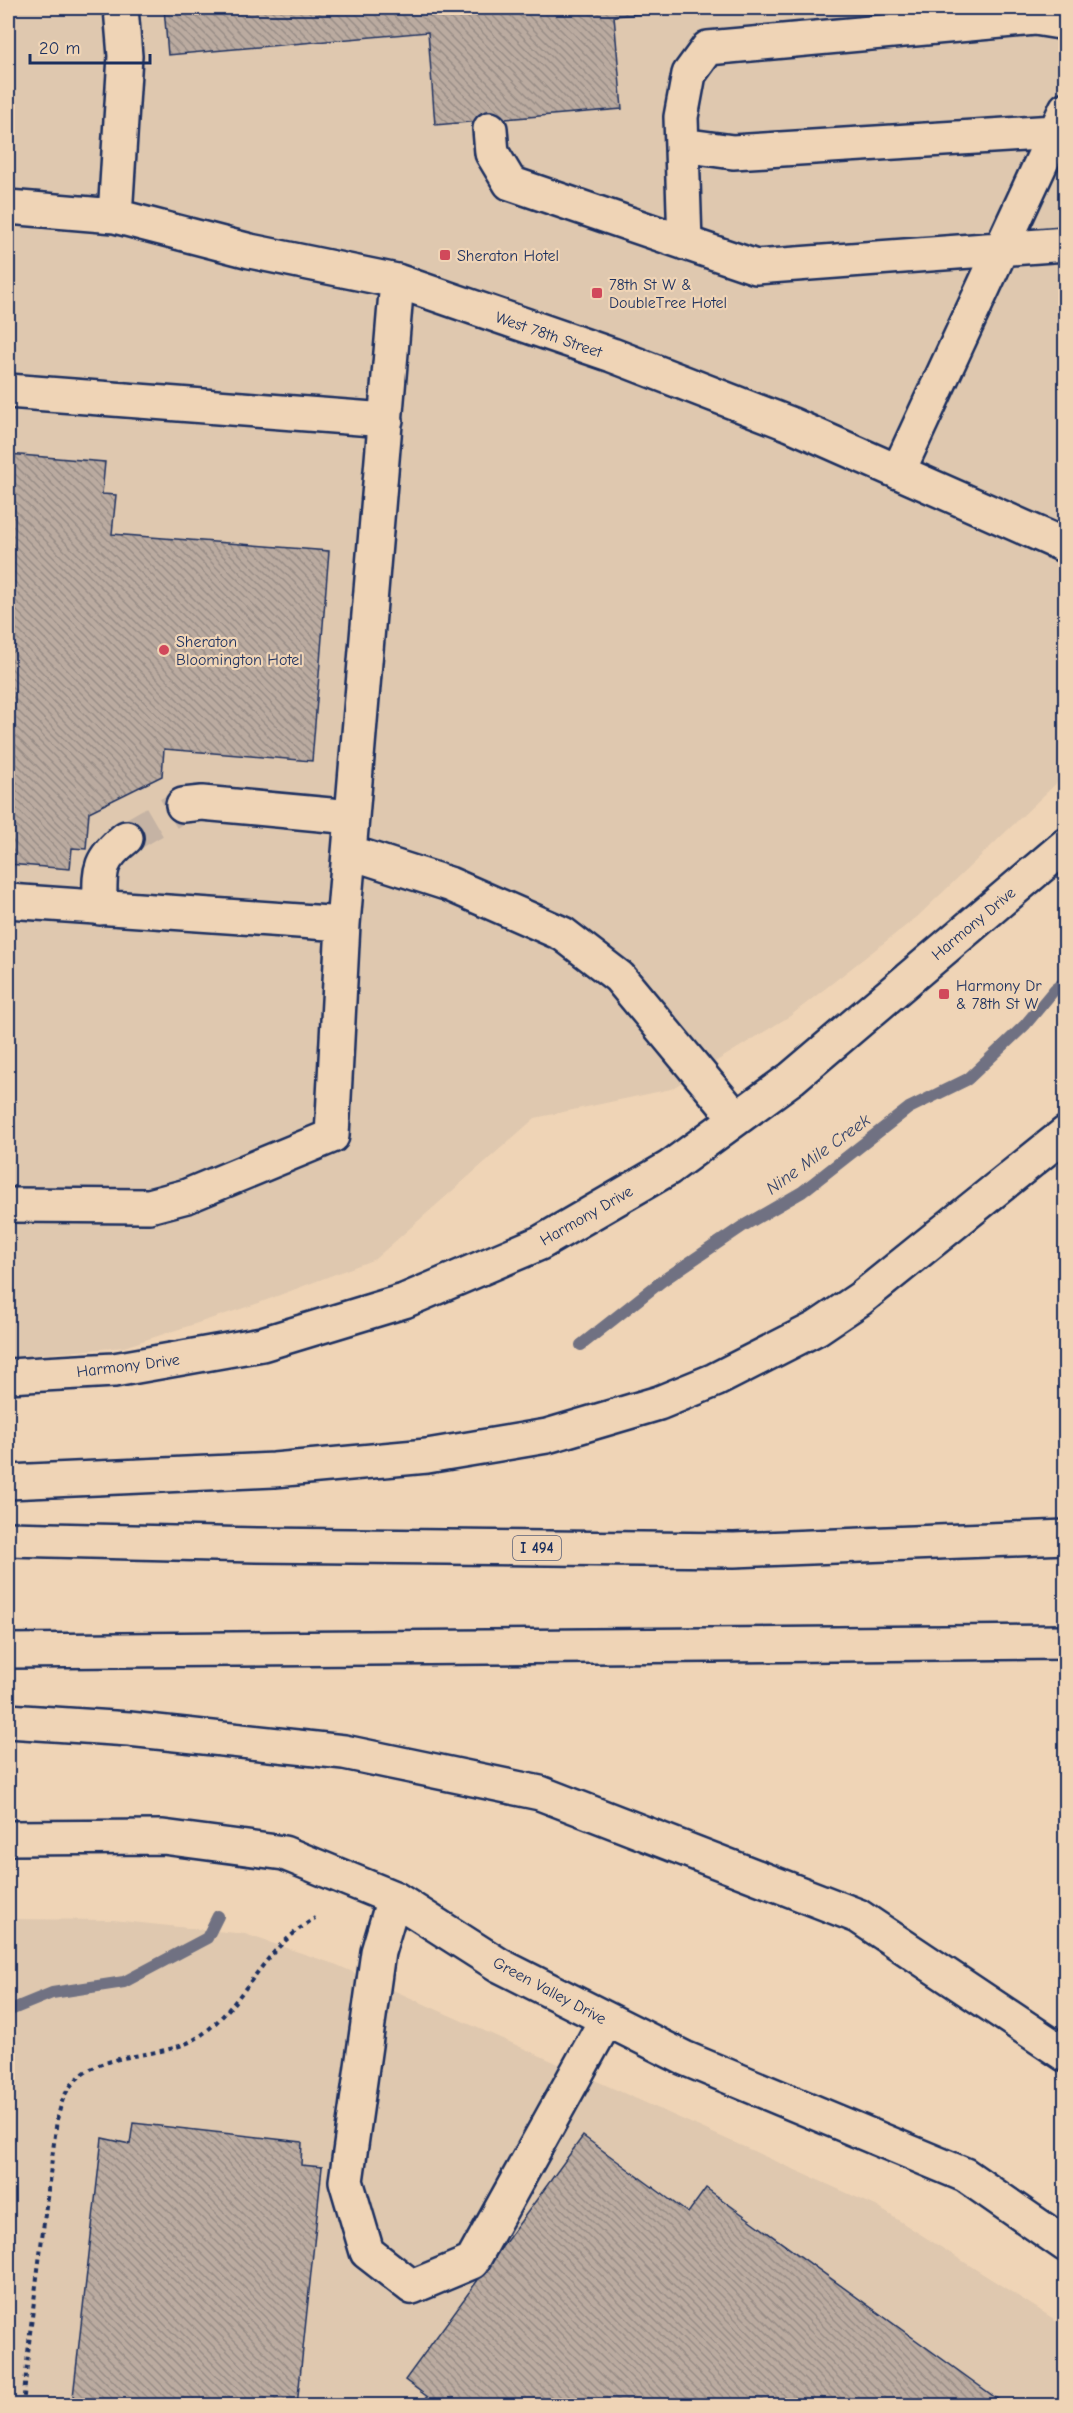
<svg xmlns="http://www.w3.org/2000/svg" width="1073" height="2413" viewBox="0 0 1073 2413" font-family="'Comic Neue',sans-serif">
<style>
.built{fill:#dfc8af}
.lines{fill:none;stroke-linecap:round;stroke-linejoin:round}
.stream{stroke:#707182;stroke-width:12}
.building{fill:url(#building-back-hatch);stroke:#1b2f5e;stroke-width:1.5}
.minor-tunnel{stroke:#c5b3a4;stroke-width:33;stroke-dasharray:33 16;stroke-linecap:butt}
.minor-casing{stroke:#1b2f5e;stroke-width:38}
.highway-casing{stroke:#1b2f5e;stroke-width:38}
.path{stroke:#1b2f5e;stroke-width:4;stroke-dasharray:4.5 4.5;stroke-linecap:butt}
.minor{stroke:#efd4b6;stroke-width:33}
.highway{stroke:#efd4b6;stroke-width:33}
.poi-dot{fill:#d1495b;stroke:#efd4b6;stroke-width:2}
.labels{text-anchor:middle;stroke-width:4.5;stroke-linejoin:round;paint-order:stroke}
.shield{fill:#efd4b6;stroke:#5b6078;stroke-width:1.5}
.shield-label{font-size:15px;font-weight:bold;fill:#1b2f5e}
.poi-label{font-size:16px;fill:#1b2f5e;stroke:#efd4b6;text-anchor:start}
.street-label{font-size:16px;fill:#1b2f5e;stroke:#efd4b6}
.water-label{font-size:18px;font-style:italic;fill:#37456a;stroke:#efd4b6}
</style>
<defs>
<pattern id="building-back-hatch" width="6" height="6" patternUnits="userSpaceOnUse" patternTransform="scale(1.5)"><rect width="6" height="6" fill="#bbaba0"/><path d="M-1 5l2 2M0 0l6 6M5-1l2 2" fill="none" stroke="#978c86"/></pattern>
</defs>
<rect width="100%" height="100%" fill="#efd4b6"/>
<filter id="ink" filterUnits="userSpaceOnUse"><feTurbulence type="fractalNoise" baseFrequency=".0167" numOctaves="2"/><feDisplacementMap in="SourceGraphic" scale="12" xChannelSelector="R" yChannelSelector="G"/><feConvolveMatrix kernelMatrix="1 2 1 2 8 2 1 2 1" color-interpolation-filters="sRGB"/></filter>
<g filter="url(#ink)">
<path class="built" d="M8,8H1066L1065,775L917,917L790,1016L671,1089L535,1118L375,1259L256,1304L124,1347L8,1357Z
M8,1919L113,1920L245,1934L337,1965L876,2206L1065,2326V2405L8,2406Z"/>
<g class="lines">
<path class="stream" d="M581,1345L662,1281L743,1226L802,1192L909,1108L968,1079L1025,1025L1055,989L1066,981
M8,2011L52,1993L124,1982L207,1938L218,1916"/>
</g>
<path class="building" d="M164,8H715L614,16L622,109L435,125L428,32L168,55Z
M8,454L105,462L102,494L116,495L112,534L329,551L312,761L164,749L162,776L89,812L86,849L72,848L70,869L8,864Z
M133,2123L302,2142L301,2165L322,2167L297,2406H72L102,2138L130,2144Z
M583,2136L688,2213L706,2188L1007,2406H440L405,2380Z"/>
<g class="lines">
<path class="minor-tunnel" d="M126,838L183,805"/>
<defs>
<path id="minor" d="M490,129L492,153L510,183L756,267L1066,244
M682,145L733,152L1055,132L1066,134
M8,207L115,216L250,251L397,281L612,355L790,424L1066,546
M115,216L125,56L121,8
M685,243L681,117L689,74L708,48L1035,18L1066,23
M8,391L386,420
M898,472L1066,109
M183,805L202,803L352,817
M349,852L449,884L563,934L619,977L736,1118
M8,901L343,924
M100,908C100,872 96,862 126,838
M8,1205L149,1206L187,1196L332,1136L343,924L397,281
M8,1376L114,1370L262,1344L404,1301L540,1243L669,1168L792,1078L1066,845
M8,1838L163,1837L284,1853L394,1898L499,1965L684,2058L965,2175L1066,2245
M394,1898L378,1952L346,2181L367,2252L412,2287L472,2262L606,2020"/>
<path id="highway" d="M8,1482L274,1470L427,1456L547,1436L659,1403L715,1380L817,1328L860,1299L1066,1133
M8,1539L256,1545L734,1550L1066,1537
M8,1651L1066,1642
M8,1721L129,1729L344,1752L540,1793L858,1916L1066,2055"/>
</defs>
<use href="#minor" class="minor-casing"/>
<use href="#highway" class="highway-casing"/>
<path class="path" d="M23,2406L30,2333L57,2119C60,2111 61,2101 66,2093C94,2044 164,2065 204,2033C232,2012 252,1976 276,1950C287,1938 301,1927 315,1918"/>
<use href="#minor" class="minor"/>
<use href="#highway" class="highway"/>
</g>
</g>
<g class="poi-dot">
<rect x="439" y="249" width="12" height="12" rx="3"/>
<rect x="591" y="287" width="12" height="12" rx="3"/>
<circle cx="164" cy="650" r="6"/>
<rect x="938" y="988" width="12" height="12" rx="3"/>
</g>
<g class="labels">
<rect class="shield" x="513" y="1536" width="48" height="24" rx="4.5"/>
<g class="shield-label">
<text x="537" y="1553">I 494</text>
</g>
<g class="poi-label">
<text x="457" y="261">Sheraton Hotel</text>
<text x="609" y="290">78th St W &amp;<tspan x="609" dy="18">DoubleTree Hotel</tspan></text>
<text x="176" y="647">Sheraton<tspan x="176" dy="18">Bloomington Hotel</tspan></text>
<text x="956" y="991">Harmony Dr<tspan x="956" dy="18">&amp; 78th St W</tspan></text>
</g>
<g class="street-label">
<text transform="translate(549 334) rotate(19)" y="6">West 78th Street</text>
<text transform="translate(973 923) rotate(-40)" y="6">Harmony Drive</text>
<text transform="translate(586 1215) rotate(-30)" y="6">Harmony Drive</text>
<text transform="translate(128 1365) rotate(-7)" y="6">Harmony Drive</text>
<text transform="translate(550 1990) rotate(28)" y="6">Green Valley Drive</text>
</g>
<g class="water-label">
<text transform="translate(818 1154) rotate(-36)" y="6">Nine Mile Creek</text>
</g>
</g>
<rect width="1073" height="2413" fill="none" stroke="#efd4b6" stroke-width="30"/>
<rect x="15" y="15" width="1043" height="2383" fill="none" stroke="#1b2f5e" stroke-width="2" filter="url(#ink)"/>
<path d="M30 54v9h120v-9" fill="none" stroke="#1b2f5e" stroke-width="3"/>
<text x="39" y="54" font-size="18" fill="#1b2f5e" stroke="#efd4b6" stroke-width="4.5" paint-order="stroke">20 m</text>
</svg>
